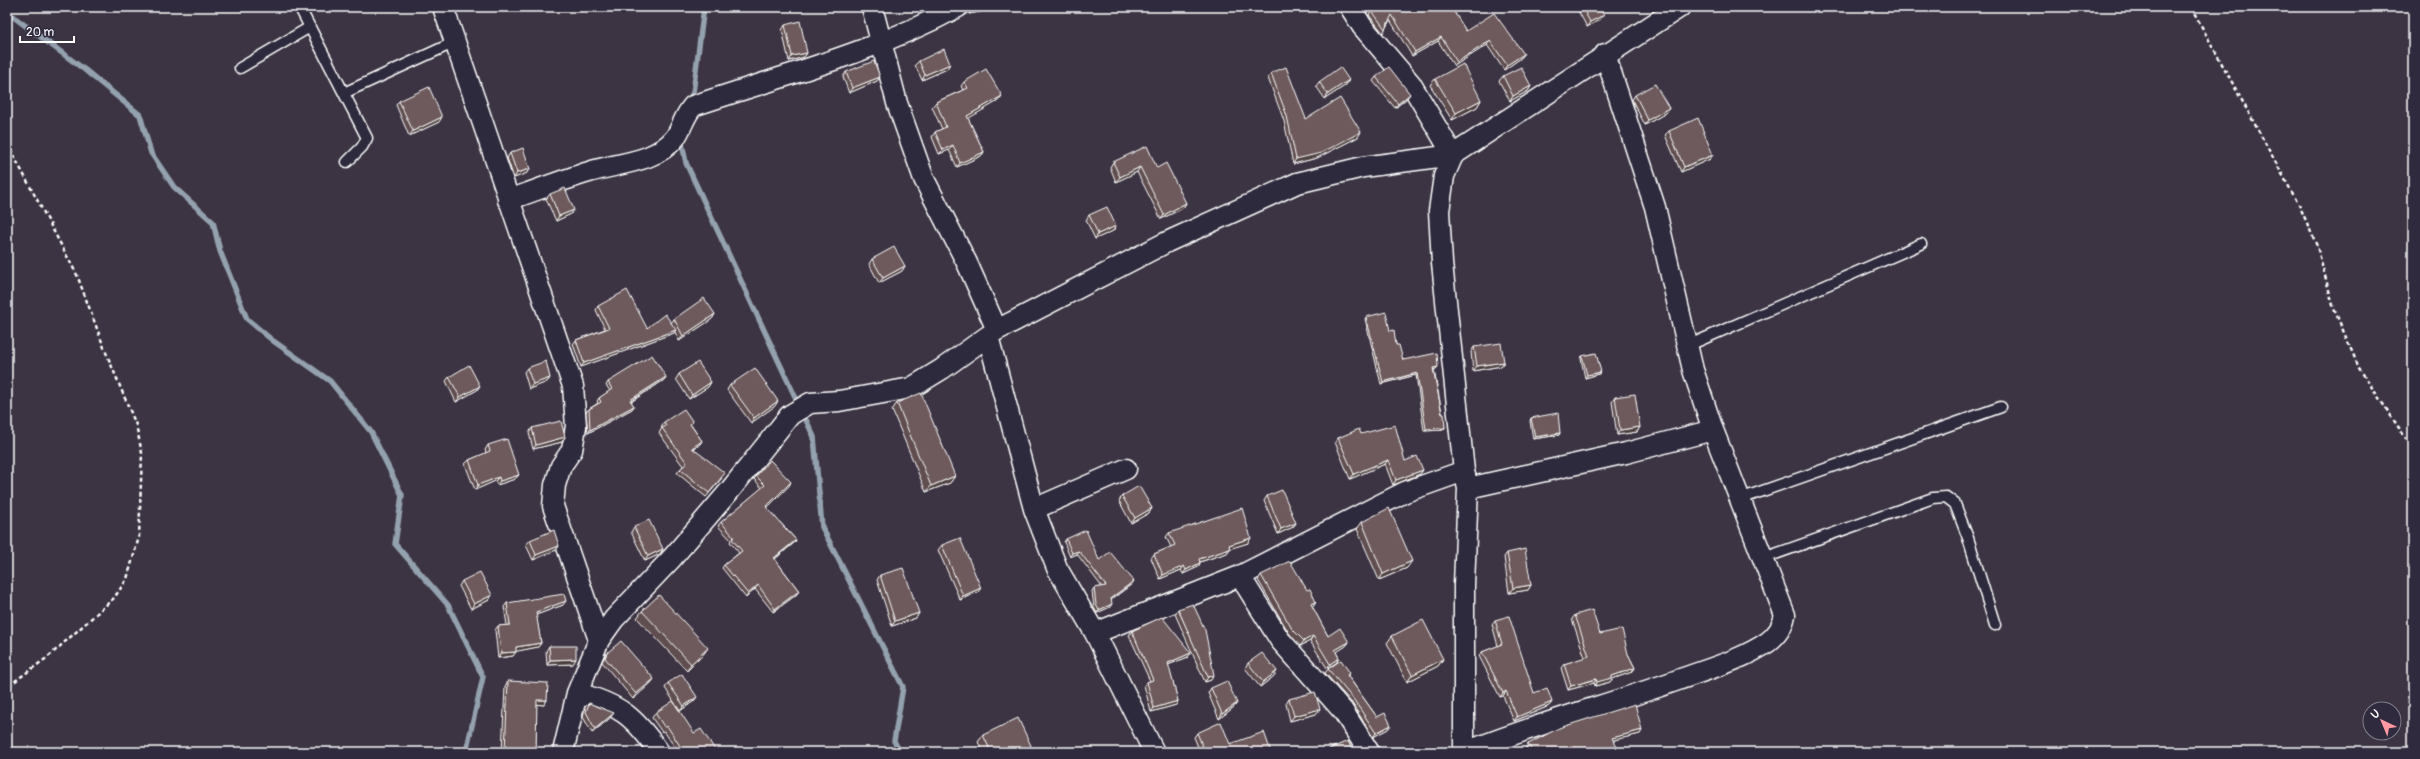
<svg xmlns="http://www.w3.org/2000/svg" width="2420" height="759" viewBox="0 0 2420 759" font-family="Pangolin,sans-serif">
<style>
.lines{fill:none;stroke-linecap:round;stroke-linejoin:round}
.stream{stroke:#94a1ae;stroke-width:5.5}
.service-casing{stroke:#fff;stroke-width:13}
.minor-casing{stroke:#fff;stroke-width:23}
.path{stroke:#fff;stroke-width:2.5;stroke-dasharray:4 3;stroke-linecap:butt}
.service{stroke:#2f2a3d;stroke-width:10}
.minor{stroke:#2f2a3d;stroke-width:20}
.wall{fill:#5f4d4f;stroke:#fff}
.shaded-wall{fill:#4d3f40;stroke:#fff}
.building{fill:#6e5a5c;stroke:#fff}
</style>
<rect width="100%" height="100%" fill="#3c3443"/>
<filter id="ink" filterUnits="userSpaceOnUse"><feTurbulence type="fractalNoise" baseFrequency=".025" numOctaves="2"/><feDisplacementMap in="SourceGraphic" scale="8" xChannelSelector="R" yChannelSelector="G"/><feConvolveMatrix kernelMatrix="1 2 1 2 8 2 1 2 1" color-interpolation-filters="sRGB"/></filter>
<g filter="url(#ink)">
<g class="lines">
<path class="stream" d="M7,12L85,70L140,115L151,153L174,187L213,222L220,251L247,319L272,340L330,381L371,432L402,495L395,544L448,605L483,677L466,752
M687,102L693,93L704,7
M681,138L686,163L814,437L822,527L903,687L894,741L900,752"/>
<defs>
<path id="service" d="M301,10L367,138L362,147L347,162
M240,68L310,27
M344,93L455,42
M1687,346L1921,244
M1740,499L2001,407
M1764,558L1933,498L1946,497L1955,504L1968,538L1995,625"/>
<path id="minor" d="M443,7L573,386L576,426L572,450L561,466L555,485L553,506L599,640
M872,7L897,103L924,179L967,263L997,330L988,336L1034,509L1057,568L1095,633L1154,752
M1350,7L1362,26L1411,84L1453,155L1444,176L1439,211L1442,263L1464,471L1468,488L1464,585V752
M508,200C535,191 562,180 589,172C617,163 655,163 675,138C682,128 684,116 693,106C782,76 875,52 958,7
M997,330L1167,242L1297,183L1363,167L1453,155L1680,7
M1468,488L1626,453L1713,430
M1034,509L1126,469
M1240,576L1280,640L1343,711L1369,752
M1095,633L1240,576L1405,492L1464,471
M577,693C619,704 635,717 659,752
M563,752L577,693L599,640L614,619L672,558L731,489L790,415L810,403L839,401L911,388L942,369L988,336
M1466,752C1535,724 1608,705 1678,680C1708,669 1742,660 1768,642C1777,635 1783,626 1785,615L1713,430L1693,370L1655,207L1605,54"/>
</defs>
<use href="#service" class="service-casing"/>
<use href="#minor" class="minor-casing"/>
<path class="path" d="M2191,7L2300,207L2317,246L2334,309L2359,368L2413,449
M7,143L77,275L105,350L136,425L142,453L139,537L127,579L114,598L48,657L7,687"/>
<use href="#service" class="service"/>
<use href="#minor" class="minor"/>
</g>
<path class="wall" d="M969,7H992L990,10L969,14Z
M1373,7H1451L1466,31L1524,54L1521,58L1504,70L1487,45L1454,66L1438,41L1412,56L1390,20L1383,33L1369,15Z
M1576,7H1599L1604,15L1601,19L1587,27Z
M785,25L807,53L804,57L789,61L782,30Z
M919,61L947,69L922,80L915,65Z
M846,72L880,77L877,81L849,93L843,77Z
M1271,73L1306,119L1358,137L1317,158L1293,164L1284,121L1268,78Z
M1503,76L1531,86L1528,91L1510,101L1499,81Z
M1376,77L1410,94L1406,99L1395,108L1373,81Z
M1435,79L1481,100L1477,107L1452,120L1430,85Z
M1349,80L1346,85L1325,99L1316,86L1319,82Z
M964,82L998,101L968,118L984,152L981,156L957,167L949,150L939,154L932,137L935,132L942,129L932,107L936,102L963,90L961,86Z
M1635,95L1669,108L1666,113L1645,125L1632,100Z
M399,101L439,122L409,136L396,105Z
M1669,131L1710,159L1681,172L1665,135Z
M510,153L530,169L527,173L514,178L507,158Z
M1113,162L1157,168L1186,203L1183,208L1161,219L1137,172L1116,182L1110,167Z
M550,194L571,214L556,221L546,199Z
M1089,215L1116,226L1113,231L1095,239L1086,220Z
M872,259L905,266L902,271L879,283L869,264Z
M598,306L647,328L671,323L674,319L715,314L712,319L679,341L675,332L674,333L581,367L573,344L576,340L605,329L596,310Z
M1366,317L1390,331L1403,360L1436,369L1434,370L1445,428L1443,430L1424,431L1416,375L1381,384L1365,319Z
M1474,347L1504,362L1501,366L1473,371L1471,352Z
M1582,356L1599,374L1585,378L1581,359Z
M527,368L550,378L547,382L529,389L524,372Z
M679,374L711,382L708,387L689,399L676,379Z
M449,377L477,390L456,402L446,381Z
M666,377L664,380L631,402L634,406L632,409L588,433L586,412L589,409L598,403L597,401L599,398L610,391L606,385L608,382Z
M730,385L775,406L751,423L727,390Z
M1615,397L1640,427L1637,432L1617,435L1612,402Z
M897,403L955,476L950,483L926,492L892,410Z
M1531,418L1560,433L1559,435L1533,439L1530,421Z
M664,422L691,425L702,441L699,445L694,449L722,478L706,497L677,473L680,469L683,466L659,433L662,428L661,427Z
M532,428L565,437L562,442L533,449L529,433Z
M1361,434L1405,461L1423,470L1420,474L1393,485L1385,464L1350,479L1335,442L1338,438Z
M488,445L519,475L515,479L497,485L495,481L475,490L465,464L469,460L486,453L485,450Z
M756,476L789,486L767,508L796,540L794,543L775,559L799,591L796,595L773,612L755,589L746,598L722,568L724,565L739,553L730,542L731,540L718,526L721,522L762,488L754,479Z
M1122,496L1152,508L1149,513L1131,523L1119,501Z
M1267,496L1296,523L1293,527L1278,534L1264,501Z
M1362,522L1407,568L1379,580L1357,529Z
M634,527L663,549L660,554L645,561L631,532Z
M1169,533L1248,543L1230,548L1227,553L1200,562V563L1198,567L1183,574L1181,570L1160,579L1151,558L1154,554L1171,547L1166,537Z
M1066,539L1099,560L1132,584L1112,599L1110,607L1097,613L1094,608L1092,591L1094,588L1102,587L1077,554L1070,557L1064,542Z
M530,540L559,546L556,550L533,560L526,545Z
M942,545L978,592L960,600L938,550Z
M1507,553L1531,585L1528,590L1509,593L1504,557Z
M880,575L919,613L916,618L892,626L877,580Z
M1261,575L1307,590L1316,602L1312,606L1328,636L1349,642L1346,646L1336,652L1339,658L1336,663L1327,668L1310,641L1300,646L1289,633L1258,580Z
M462,581L492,595L489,600L471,609L459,586Z
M507,603L563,605L536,615L541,643L538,647L516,651L513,656L498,658L495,630L498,626L507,625L504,607Z
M1178,609L1211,680L1205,682L1175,614Z
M642,611L703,655L687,671L637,618Z
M1575,615L1600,634L1628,654L1635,668L1632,672L1612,679L1610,682L1595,686L1594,683L1568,690L1561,668L1564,664L1585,658L1572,619Z
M1495,620L1534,693L1552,702L1549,706L1514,721L1503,696L1500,697L1479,656L1482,652L1498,646L1492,624Z
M1132,631L1188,657L1168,665L1178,701L1176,705L1151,712L1144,685L1147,682L1150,681L1129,635Z
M1392,636L1443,659L1438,666L1407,682L1387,643Z
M549,646L573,664L547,665L546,651Z
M607,653L654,679L650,684L633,699L602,662L604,658Z
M1248,663L1274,676L1260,687L1245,668Z
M1328,669L1350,673L1348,676L1377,717L1391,725L1388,729L1373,737L1352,703L1325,673Z
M508,681L547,700L544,705L536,704V752H502L505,686Z
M668,683L694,701L680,711L665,688Z
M1211,688L1237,703L1234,707L1219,719L1208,693Z
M1289,699L1316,714L1290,721L1286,704Z
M589,703L610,718L592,733L583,717L585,707Z
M655,713L694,733L715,752H678L664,731L662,732L652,718Z
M1642,730L1640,734L1614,740L1615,751L1613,752H1528L1526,748L1528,744Z
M1197,733L1230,744L1271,752H1200L1194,737Z
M983,735L1034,752H983L978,742Z"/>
<path class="shaded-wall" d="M983,7H992L990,10L969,14L972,9Z
M1604,15L1601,19L1587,27L1590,22Z
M1441,37L1438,41L1412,56L1415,52Z
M1490,41L1487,45L1454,66L1457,62Z
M807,53L804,57L789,61L792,56Z
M1524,54L1521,58L1504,70L1507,65Z
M950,64L947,69L922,80L925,75Z
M880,77L877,81L849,93L852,88Z
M1349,80L1346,85L1325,99L1328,94Z
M1531,86L1528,91L1510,101L1513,96Z
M1410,94L1406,99L1395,108L1398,104Z
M1002,96L998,101L964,121L967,116Z
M1481,100L1477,107L1452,120L1456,113Z
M1669,108L1666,113L1645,125L1648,120Z
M442,117L439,122L409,136L413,131Z
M1361,132L1358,137L1317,158L1293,164L1296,159Z
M953,145L949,150L939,154L943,150Z
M984,152L981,156L957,167L960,163Z
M1713,155L1710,159L1681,172L1684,167Z
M1140,167L1137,172L1116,182L1120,177Z
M530,169L527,173L514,178L517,173Z
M1186,203L1183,208L1161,219L1164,215Z
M574,210L571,214L556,221L559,216Z
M1116,226L1113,231L1095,239L1098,234Z
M905,266L902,271L879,283L883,278Z
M715,314L712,319L679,341L683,336Z
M676,330L674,333L581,367L584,363Z
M1504,362L1501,366L1473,371L1477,366Z
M1438,367L1436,369L1432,370L1433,368Z
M1601,372L1599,374L1585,378L1587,375Z
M1417,373L1416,375L1381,384L1383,382Z
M666,377L664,380L628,403L630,400Z
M550,378L547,382L529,389L533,384Z
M711,382L708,387L689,399L692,395Z
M480,386L477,390L456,402L460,397Z
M778,401L775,406L751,423L754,418Z
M634,406L632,409L588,433L590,430Z
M1640,427L1637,432L1617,435L1620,430Z
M1445,428L1443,430L1424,431L1426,429Z
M1560,433L1559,435L1533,439L1535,437Z
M565,437L562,442L533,449L536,445Z
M702,441L699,445L689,452L692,448Z
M1388,460L1385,464L1350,479L1354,474Z
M1423,470L1420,474L1393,485L1396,480Z
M519,475L515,479L497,485L500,481Z
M955,476L950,483L926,492L931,486Z
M499,477L495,481L475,490L478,485Z
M791,482L789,486L764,511L766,507Z
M1152,508L1149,513L1131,523L1135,518Z
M1296,523L1293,527L1278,534L1281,529Z
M1251,538L1248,543L1226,550L1229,545Z
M796,540L794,543L772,561L774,558Z
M559,546L556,550L533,560L536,555Z
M663,549L660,554L645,561L648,556Z
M1230,549L1227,553L1196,563L1199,559Z
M1079,551L1077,554L1070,557L1072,553Z
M1412,561L1407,568L1379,580L1383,574Z
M1200,563L1198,567L1183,574L1186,570Z
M1184,566L1181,570L1160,579L1163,575Z
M1134,581L1132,584L1109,601L1111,598Z
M758,585L755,589L746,598L748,594Z
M1531,585L1528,590L1509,593L1513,588Z
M981,588L978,592L960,600L963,596Z
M799,591L796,595L773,612L775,609Z
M492,595L489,600L471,609L474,604Z
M566,601L563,605L533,616L536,612Z
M1316,602L1313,606L1308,608L1311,604Z
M1112,604L1110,607L1097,613L1099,610Z
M919,613L916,618L892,626L895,621Z
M1313,636L1310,641L1300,646L1304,641Z
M1349,642L1346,646L1332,655L1335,650Z
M541,643L538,647L513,652L516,647Z
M708,648L703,655L687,671L691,664Z
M516,652L513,656L498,658L501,653Z
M1191,653L1188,657L1165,666L1168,663Z
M1339,658L1336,663L1327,668L1330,664Z
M576,659L573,664L547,665L550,660Z
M1443,659L1438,666L1407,682L1412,675Z
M1635,668L1632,672L1612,679L1610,682L1595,686L1597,682L1612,676Z
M1277,671L1274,676L1260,687L1263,682Z
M1214,675L1211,680L1205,682L1208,677Z
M654,679L650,684L633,699L636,694Z
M1596,679L1594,683L1568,690L1571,686Z
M1506,691L1503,696L1500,697L1503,693Z
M697,697L694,701L680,711L684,706Z
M537,700H547L544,705L533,704Z
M1178,701L1176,705L1151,712L1154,708Z
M1552,702L1549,706L1514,721L1517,717Z
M1237,703L1234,707L1219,719L1222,714Z
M1320,709L1316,714L1290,721L1294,716Z
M614,713L610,718L592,733L595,729Z
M1391,725L1388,729L1373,737L1376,733Z
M1642,730L1640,734L1610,741L1612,738Z
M1617,747L1615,751L1613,752H1608Z"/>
<path class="building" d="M972,7H983L972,9Z
M1374,7H1451L1466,31L1494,13L1524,54L1507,65L1490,41L1457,62L1441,37L1415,52L1392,15L1385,29L1372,11Z
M1582,7H1599L1604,15L1590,22Z
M800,21L807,53L792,56L785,25Z
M944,49L950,64L925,75L919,61Z
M874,61L880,77L852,88L846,72Z
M1463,64L1481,100L1456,113L1435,79Z
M1286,67L1306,119L1340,98L1361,132L1321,153L1296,159L1287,116L1271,73Z
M1340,67L1349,80L1328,94L1319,82Z
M1389,67L1410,94L1398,104L1376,77Z
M1521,67L1531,86L1513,96L1503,76Z
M986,69L1002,96L967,116L984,152L960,163L953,145L943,150L935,132L946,127L936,102L968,88L964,82Z
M1655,84L1669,108L1648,120L1635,95Z
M429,87L442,117L413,131L399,101Z
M1698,118L1713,155L1684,167L1669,131Z
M1147,146L1157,168L1166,163L1186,203L1164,215L1140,167L1120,177L1113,162Z
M523,148L530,169L517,173L510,153Z
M565,188L574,210L559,216L550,194Z
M1107,207L1116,226L1098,234L1089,215Z
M894,247L905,266L883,278L872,259Z
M627,290L647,328L665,314L676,330L584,363L576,340L609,328L598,306Z
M704,298L715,314L683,336L674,319Z
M1386,312L1390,331L1394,330L1396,345H1399L1403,360L1437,353L1438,367L1433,368L1442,414H1444L1445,428L1426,429L1417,373L1383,382L1366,317Z
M1501,343L1504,362L1477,366L1474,347Z
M1596,353L1601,372L1587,375L1582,356Z
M652,355L666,377L630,400L634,406L590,430L589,409L601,402L599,398L612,389L608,382Z
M546,361L550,378L533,384L527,368Z
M698,362L711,382L692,395L679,374Z
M469,365L480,386L460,397L449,377Z
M755,368L778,401L754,418L730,385Z
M921,393L955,476L931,486L897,403Z
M1635,394L1640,427L1620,430L1615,397Z
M684,409L693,422L690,424L702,441L692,448L725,473L709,493L680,469L687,463L662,428L666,426L664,422Z
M1558,413L1560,433L1535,437L1531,418Z
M561,421L565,437L536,445L532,428Z
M1395,425L1405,461L1417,456L1423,470L1396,480L1388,460L1354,474L1338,438L1359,429L1361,434Z
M507,439L519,475L500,481L499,477L478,485L469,460L490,451L488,445Z
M770,460L791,482L766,507L796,540L774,558L799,591L775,609L758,585L748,594L724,565L742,551L732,539L734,537L721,522L765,485L756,476Z
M1139,486L1152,508L1135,518L1122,496Z
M1282,490L1296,523L1281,529L1267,496Z
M1242,508L1251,538L1229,545L1230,549L1199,559L1200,563L1186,570L1184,566L1163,575L1154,554L1175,545L1169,533Z
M1389,508L1412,561L1383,574L1362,522Z
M649,520L663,549L648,556L634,527Z
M554,530L559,546L536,555L530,540Z
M1086,530L1099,560L1110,552L1134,581L1111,598L1112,604L1099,610L1096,605L1094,588L1106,586L1079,551L1072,553L1066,539Z
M960,538L981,588L963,596L942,545Z
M1525,549L1531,585L1513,588L1507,553Z
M1290,561L1307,590L1310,589L1316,602L1311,604L1328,636L1340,628L1349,642L1335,650L1339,658L1330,664L1313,636L1304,641L1292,629L1261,575Z
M903,568L919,613L895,621L880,575Z
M480,572L492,595L474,604L462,581Z
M564,594L566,601L536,612L541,643L516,647V652L501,653L498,626L510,625L507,603Z
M659,595L708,648L691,664L642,611Z
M1193,604L1205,630L1214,675L1208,677L1178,609Z
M1592,610L1600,634L1622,629L1628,654L1635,668L1612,676V678L1597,682L1596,679L1571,686L1564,664L1589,656L1575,615Z
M1509,616L1534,693L1547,688L1552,702L1517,717L1506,691L1503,693L1482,652L1502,644L1495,620Z
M1162,617L1191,653L1168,663L1178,701L1154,708L1147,682L1153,680L1132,631Z
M1423,620L1443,659L1412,675L1392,636Z
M621,641L654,679L636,694L605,658L607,653Z
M549,646H576V659L550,660Z
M1262,653L1277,671L1263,682L1248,663Z
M1341,660L1350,673L1347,675L1377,717L1385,713L1391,725L1376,733L1354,700L1328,669Z
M682,674L697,697L684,706L668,683Z
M508,681L548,683L547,700H537L536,752H505Z
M1227,681L1237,703L1222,714L1211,688Z
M1315,692L1320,709L1294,716L1289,699Z
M673,701L694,733L701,729L716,751L714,752H684L667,726L665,728L655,713Z
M589,703L614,713L595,729L586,712Z
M1635,704L1642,730L1612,738L1617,747L1608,752H1532L1528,744L1559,728Z
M1018,718L1034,752H991L983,735Z
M1221,722L1230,744L1264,732L1271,752H1205L1197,733Z
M1348,741L1353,752H1330L1329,749Z
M1501,747L1503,752H1492Z"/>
</g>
<rect width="2420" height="759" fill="none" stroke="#2f2a3d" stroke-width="24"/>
<rect x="12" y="12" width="2396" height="735" fill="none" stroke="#fff" stroke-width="1.5" filter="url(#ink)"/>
<g transform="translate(2382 721) rotate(316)"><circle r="19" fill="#2f2a3d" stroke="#827f8b"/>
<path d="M0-3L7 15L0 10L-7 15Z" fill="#ff9aa2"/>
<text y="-6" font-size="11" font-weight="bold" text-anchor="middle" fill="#ffffff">U</text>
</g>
<path d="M20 36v6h54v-6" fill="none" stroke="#ffffff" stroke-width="2"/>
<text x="26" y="36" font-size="12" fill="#ffffff" stroke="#2f2a3d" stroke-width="3" paint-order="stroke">20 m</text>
</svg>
